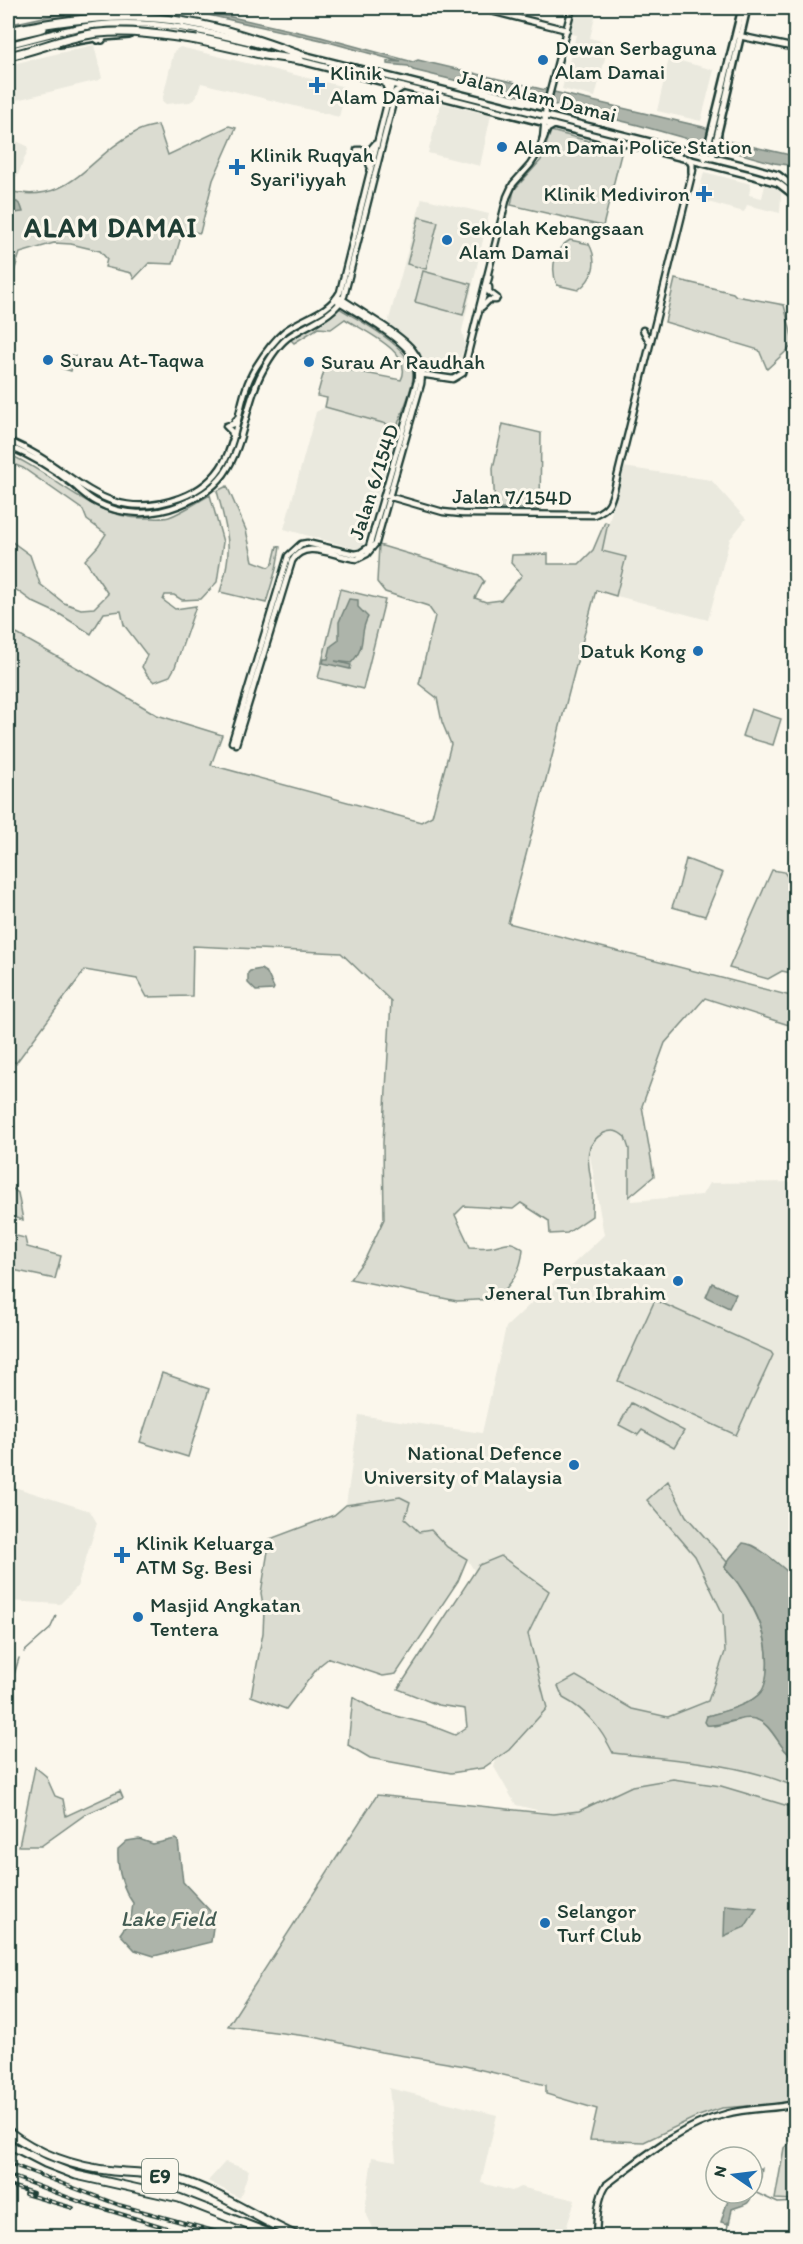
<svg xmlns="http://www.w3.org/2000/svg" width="803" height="2244" viewBox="0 0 803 2244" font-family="Itim,sans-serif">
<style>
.built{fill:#eae9de}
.green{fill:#dbdcd1;stroke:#7d8c82;stroke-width:1.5}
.water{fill:#adb4aa;stroke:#74847b;stroke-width:1.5}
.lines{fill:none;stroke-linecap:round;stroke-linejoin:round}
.stream{stroke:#74847b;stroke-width:1.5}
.tertiary-casing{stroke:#1f3d34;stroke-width:9}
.secondary-casing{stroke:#1f3d34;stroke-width:10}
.motorway-casing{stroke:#1f3d34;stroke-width:11}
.tertiary{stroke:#fbf7ec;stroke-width:4.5}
.secondary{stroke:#fbf7ec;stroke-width:5}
.motorway{stroke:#fbf7ec;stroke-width:7}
.rail-casing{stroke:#1f3d34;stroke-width:4}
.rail{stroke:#fbf7ec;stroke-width:1.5;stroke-dasharray:4.5;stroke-linecap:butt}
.motorway-bridge-casing{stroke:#1f3d34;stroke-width:11;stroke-linecap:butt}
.motorway-bridge{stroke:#fbf7ec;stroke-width:7}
.poi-dot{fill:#1f6fb2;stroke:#fbf7ec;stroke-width:2}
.labels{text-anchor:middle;stroke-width:6;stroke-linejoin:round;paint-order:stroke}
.shield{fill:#fbf7ec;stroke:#61756b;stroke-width:1.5}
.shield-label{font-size:20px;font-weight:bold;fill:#1f3d34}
.poi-label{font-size:21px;fill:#1f3d34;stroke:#fbf7ec;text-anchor:start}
.street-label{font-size:21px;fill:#1f3d34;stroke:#fbf7ec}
.water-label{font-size:22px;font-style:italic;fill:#425b52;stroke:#fbf7ec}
.district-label{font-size:27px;font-weight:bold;letter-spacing:1.5px;fill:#1f3d34;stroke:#fbf7ec}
</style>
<rect width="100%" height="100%" fill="#fbf7ec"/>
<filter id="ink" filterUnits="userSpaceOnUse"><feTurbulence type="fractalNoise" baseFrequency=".0167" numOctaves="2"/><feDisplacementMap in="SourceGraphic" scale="12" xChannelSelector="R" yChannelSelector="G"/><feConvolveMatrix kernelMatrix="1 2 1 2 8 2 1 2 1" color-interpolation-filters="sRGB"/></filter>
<g filter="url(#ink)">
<path class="built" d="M569,8H597L590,38L609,43L595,97L562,89L576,35L571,34L573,26L564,25Z
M94,45L102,78L99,80L8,102V65Z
M180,47L345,87L346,90L339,117L201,83L196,98L190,102L166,104L162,101L174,51Z
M669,58L714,70L701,121L657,111Z
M441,103L491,115L480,166L428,153Z
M8,137L27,146L28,150L17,177L8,173Z
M704,172L751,184L749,195L762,198L765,185L779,189L781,194L780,213L747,205L744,212L697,199Z
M422,198L489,214L462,331L465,344L457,370L451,375L426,370L423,358L415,345L388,323Z
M325,407L397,427L364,542L360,550L284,529L316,412Z
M623,467L711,480L746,519L730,539L708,620L617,596L627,557L602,550Z
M628,1128L632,1201L702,1195L709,1183L795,1182V1578L756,1548L789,1755L795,1758V1808L721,1786H632L579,1811L553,1814L516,1805L494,1767L517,1683L509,1627L467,1559L447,1547L431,1530L420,1532L405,1519L410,1502L400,1497L346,1505L359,1415L482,1433L506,1327L604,1235L586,1133Z
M8,1485L90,1511L97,1523L77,1587L60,1604L8,1601Z
M389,2088L497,2115L481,2183L512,2191L520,2187L575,2200L564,2236H433L421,2229L394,2235L378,2232L373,2228L365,2211L372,2157L396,2161Z
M225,2162L249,2170L240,2198L208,2181Z"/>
<path class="green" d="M158,125L168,155L229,126L236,128L213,180L200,233L183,230L173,264L149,263L134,279L131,273L105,267L107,259L100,251L71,244L54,243L20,253L10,284L8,283V191C72,206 87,157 136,132C142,128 151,127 158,125Z
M551,131L622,150L603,226L511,205L514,190L541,160Z
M419,217L438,222L426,269L407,264Z
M570,240L589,244C599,262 593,279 578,290L557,285C550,268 554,249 570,240Z
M423,271L471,284L463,315L415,302Z
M675,279L733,293L736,296L784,305L794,344L767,369L759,350L665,322Z
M339,308C360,321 412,347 413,374C414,387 401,414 397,427L325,407L327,398L317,396L324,371L329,366L401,380C415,353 364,331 345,319L331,329L318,328L294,343L290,339L320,322Z
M64,354L75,356L71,371L61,368Z
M503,424L541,433L540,509H495L493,468Z
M8,454C56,474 92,520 147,518C154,518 163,519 169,517C183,512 197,502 210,495L223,542L217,582L201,599L182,600L174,595H165L163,600L175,609L196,606L175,667L170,676L154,682L147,675L142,667L147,655L124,625L121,611L104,613L91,634L61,615L33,602L15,589L8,586V539L30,555L40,584L64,603L81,609L94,608L108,594L85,560L98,546L106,534L87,520L83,510L23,468L8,462Z
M227,486L246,530L253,561L269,567L273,563L277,546L280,547L276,569L266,603L220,592C234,550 228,533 217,491Z
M605,522L608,523L602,551L626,557L616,596L596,590L508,923L795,997V1027L705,998L665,1043L642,1106L654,1176L629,1197V1149L625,1137C618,1131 613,1129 604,1133C580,1145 590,1167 592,1188C593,1197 592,1207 592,1216L567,1233L550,1234L549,1221L521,1203L513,1209L464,1206L455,1215L470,1247C477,1247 484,1248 490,1247C506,1244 508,1238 523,1249C521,1272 512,1283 496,1299L457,1301L350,1279L365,1259L384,1219L383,1143L391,1001L341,953L193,946L192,996L147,997L137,979L85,970L16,1063L8,1058V629L88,674L157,715L222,735L211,765L421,822L432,816L451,744L442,722L437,698L419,684L435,616L428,606L385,592L377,582L379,545L479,575L484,581L475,598L486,602L501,600L522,575L511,563L512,555L548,554V564H579L593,550Z
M340,589L385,600L363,689L318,678Z
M751,709L781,719L773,745L742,736Z
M686,859L723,873L705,916L672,907L679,887Z
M772,870L784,872L795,887L796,974L782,971L768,979L729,968Z
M8,1185L18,1193L23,1220L8,1216Z
M8,1234L25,1238L27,1247L61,1256L55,1279L8,1269Z
M655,1300L771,1352L773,1355L736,1435L618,1381Z
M162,1373L209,1389L188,1457L140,1442Z
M631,1403L684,1431L674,1448L642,1430L638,1435L619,1425Z
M668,1481L686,1516L727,1562L725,1567C729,1575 736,1579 740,1586C758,1614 770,1639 767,1673C766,1680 766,1686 762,1691C753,1704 722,1713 707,1716L714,1726C725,1724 736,1720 746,1718C771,1715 777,1750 795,1758V1787C739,1762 674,1760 613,1753C601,1729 588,1711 563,1698L558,1686L576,1676L632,1709L668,1717L708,1701L725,1652L723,1614L695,1556L647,1500Z
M400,1497L410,1502L405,1519L419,1532L431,1530L447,1547L467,1559L458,1581L396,1674L383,1676L329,1658L319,1666L286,1709L251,1696L263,1633L264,1611L261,1593L270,1539L334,1515L346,1505Z
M501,1556L549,1591L528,1634L547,1708L509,1750L483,1768L451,1773L370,1758L348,1745L353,1697L377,1711L427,1724L455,1735L467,1727L465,1709L438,1705L398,1689L479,1565Z
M35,1767L46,1776L55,1796L63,1799L66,1816L120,1791L123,1798L86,1814L41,1846H19Z
M673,1779L721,1786L795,1808V2100L774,2104L722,2108L696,2117L644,2142L590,2140L597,2109L546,2094V2085L465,2066L381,2052L314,2037L228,2026L377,1795L553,1814L579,1811L632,1786Z
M795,2138V2200L775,2199L784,2148Z"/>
<path class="water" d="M85,8H106L12,28L11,24Z
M177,8H207L218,14L321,37L413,62L418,60L703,127L722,135L723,140L795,156V166L774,163L638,125L413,70L408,66L387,64V61L401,62L321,40Z
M12,202H17L21,206L23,212L8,214V206Z
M349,599L358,600V607L368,617C358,634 368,645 351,663L335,661L351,665L350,669L323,663L324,659H328L331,646L339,640V622Z
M261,969L267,973L274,988L273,990L256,991L248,983V973L250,971Z
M712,1283L736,1294L729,1308L706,1297Z
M743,1543C757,1543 784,1569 795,1578V1758C778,1750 774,1724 755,1719C741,1715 723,1727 707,1725L705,1722L707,1716C722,1712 751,1705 761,1692C766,1686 766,1678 767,1671C770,1638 757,1611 739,1585C735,1578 729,1574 725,1567L730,1558Z
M139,1839L153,1844L175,1839L178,1841L183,1882L210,1911L214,1920L211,1942L154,1956L135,1950L120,1934L131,1918L133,1903C121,1886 117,1869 118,1849L127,1841Z
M725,1905L757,1908L745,1927L724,1936Z
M762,2168L761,2177L752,2193V2169Z
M730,2193H752C750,2207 743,2204 732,2209L729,2224L721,2222Z"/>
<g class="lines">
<path class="stream" d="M24,1652L50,1629L56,1616
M8,1695L19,1658
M752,2191L778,2203L796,2202
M727,2236L728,2222"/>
<defs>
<path id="tertiary" d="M479,8L567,30
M739,36L796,48
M357,150H370L375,144
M357,154L368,160L370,166
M489,287V292L497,298
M482,307L489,300H496
M477,318L489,277
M643,330L649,341
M420,374L453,379L463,373L507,197L513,184L530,165L539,151L543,139L546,107L572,8
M232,436V432L226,426L233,424L236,420
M8,441C74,466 100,527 180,498C199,491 214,480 224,462C240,432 238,395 256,367C264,354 273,341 285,331C303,317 328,314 340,292L392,84
M8,446C32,456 54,469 74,485C81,491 88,498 96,502C122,516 153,516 180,505C197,498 212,490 224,474C245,444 245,403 262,372C269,359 278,344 290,336C309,323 333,317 344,296L396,91
M384,495L443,512L462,514L594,515C610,508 611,502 615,486L693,170
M232,742L288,556L301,544L307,543L355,554L360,553L369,547L417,381C418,371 417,362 411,354C400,337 357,313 338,301
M236,744L292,561C305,538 334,557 357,559L367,554L376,543L421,384C426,353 403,339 379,323C366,315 353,306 340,298
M596,2236C597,2219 597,2200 606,2185C643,2157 680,2126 726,2114C748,2108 773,2109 796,2104"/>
<path id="secondary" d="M97,30C149,24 197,36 247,48
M102,40L104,37L129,35
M59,44L95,38L98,40
M8,45C37,38 67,28 97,25C155,19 210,32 266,46
M8,51L76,34
M295,53L754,168L778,175L796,189
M297,60L754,176L778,183L796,197
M385,82L389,94
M395,92L403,87
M543,139L547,129L554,125
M705,158L742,8
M712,158L747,8
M689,159L692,165V172"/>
<path id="motorway" d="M8,31C65,19 128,11 186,22C224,28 261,41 297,54
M8,36L43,28
M197,40L264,55L300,60
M8,2131C39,2155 74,2167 113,2171C134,2173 156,2173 177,2179C219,2191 257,2219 297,2236
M8,2144L45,2163L76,2175L179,2198L276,2236"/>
</defs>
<use href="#tertiary" class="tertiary-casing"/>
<use href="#secondary" class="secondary-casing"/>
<use href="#motorway" class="motorway-casing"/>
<use href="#tertiary" class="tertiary"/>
<use href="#secondary" class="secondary"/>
<use href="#motorway" class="motorway"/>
<defs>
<path id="rail" d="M8,2163L119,2205L232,2236
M8,2175L78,2201L193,2236
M8,2185L33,2193
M25,2194L73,2208"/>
</defs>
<use href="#rail" class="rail-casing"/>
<use href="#rail" class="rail"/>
<defs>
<path id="motorway-bridge" d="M8,56C38,50 67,36 99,33C132,30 164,35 197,40"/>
</defs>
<use href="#motorway-bridge" class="motorway-bridge-casing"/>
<use href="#motorway-bridge" class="motorway-bridge"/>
</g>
</g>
<g class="poi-dot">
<circle cx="543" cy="60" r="6"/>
<path d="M314 76h6v6h6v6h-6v6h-6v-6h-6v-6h6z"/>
<circle cx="502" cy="147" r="6"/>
<path d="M234 158h6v6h6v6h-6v6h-6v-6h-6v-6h6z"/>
<path d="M701 185h6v6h6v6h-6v6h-6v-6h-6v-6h6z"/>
<circle cx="447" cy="240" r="6"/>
<circle cx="48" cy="360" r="6"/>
<circle cx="309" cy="362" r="6"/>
<circle cx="698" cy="651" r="6"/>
<circle cx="678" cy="1281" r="6"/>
<circle cx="574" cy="1465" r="6"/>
<path d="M119 1546h6v6h6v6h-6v6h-6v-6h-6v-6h6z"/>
<circle cx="138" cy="1617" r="6"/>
<circle cx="545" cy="1923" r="6"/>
</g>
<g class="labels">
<rect class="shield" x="142" y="2159" width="36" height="34" rx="4.5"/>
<g class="shield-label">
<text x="160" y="2183">E9</text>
</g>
<g class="poi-label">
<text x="555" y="55">Dewan Serbaguna<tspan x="555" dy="24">Alam Damai</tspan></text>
<text x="330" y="80">Klinik<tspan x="330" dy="24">Alam Damai</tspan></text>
<text x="514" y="154">Alam Damai Police Station</text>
<text x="250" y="162">Klinik Ruqyah<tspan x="250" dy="24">Syari'iyyah</tspan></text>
<text x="690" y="201" text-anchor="end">Klinik Mediviron</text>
<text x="459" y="235">Sekolah Kebangsaan<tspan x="459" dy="24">Alam Damai</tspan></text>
<text x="60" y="367">Surau At-Taqwa</text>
<text x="321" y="369">Surau Ar Raudhah</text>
<text x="686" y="658" text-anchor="end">Datuk Kong</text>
<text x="666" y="1276" text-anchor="end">Perpustakaan<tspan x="666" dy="24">Jeneral Tun Ibrahim</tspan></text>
<text x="562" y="1460" text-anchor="end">National Defence<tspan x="562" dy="24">University of Malaysia</tspan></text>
<text x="136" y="1550">Klinik Keluarga<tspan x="136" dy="24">ATM Sg. Besi</tspan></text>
<text x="150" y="1612">Masjid Angkatan<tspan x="150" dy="24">Tentera</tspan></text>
<text x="557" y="1918">Selangor<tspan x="557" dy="24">Turf Club</tspan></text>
</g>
<g class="street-label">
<text transform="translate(537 96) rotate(14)" y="7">Jalan Alam Damai</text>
<text transform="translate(374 482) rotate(-72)" y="7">Jalan 6/154D</text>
<text transform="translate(512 497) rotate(1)" y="7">Jalan 7/154D</text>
</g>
<g class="water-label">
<text x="168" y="1926">Lake Field</text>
</g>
<g class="district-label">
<text x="111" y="237">ALAM DAMAI</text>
</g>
</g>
<rect width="803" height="2244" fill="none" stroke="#fbf7ec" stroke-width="30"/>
<rect x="15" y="15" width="773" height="2214" fill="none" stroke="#1f3d34" stroke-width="2" filter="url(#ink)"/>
<g transform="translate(734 2175) rotate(284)"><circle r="28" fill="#fbf7ec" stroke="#a3ada2" stroke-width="1.5"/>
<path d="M0-4.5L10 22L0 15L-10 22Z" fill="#1f6fb2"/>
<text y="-9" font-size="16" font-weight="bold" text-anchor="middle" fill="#1f3d34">N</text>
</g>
</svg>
